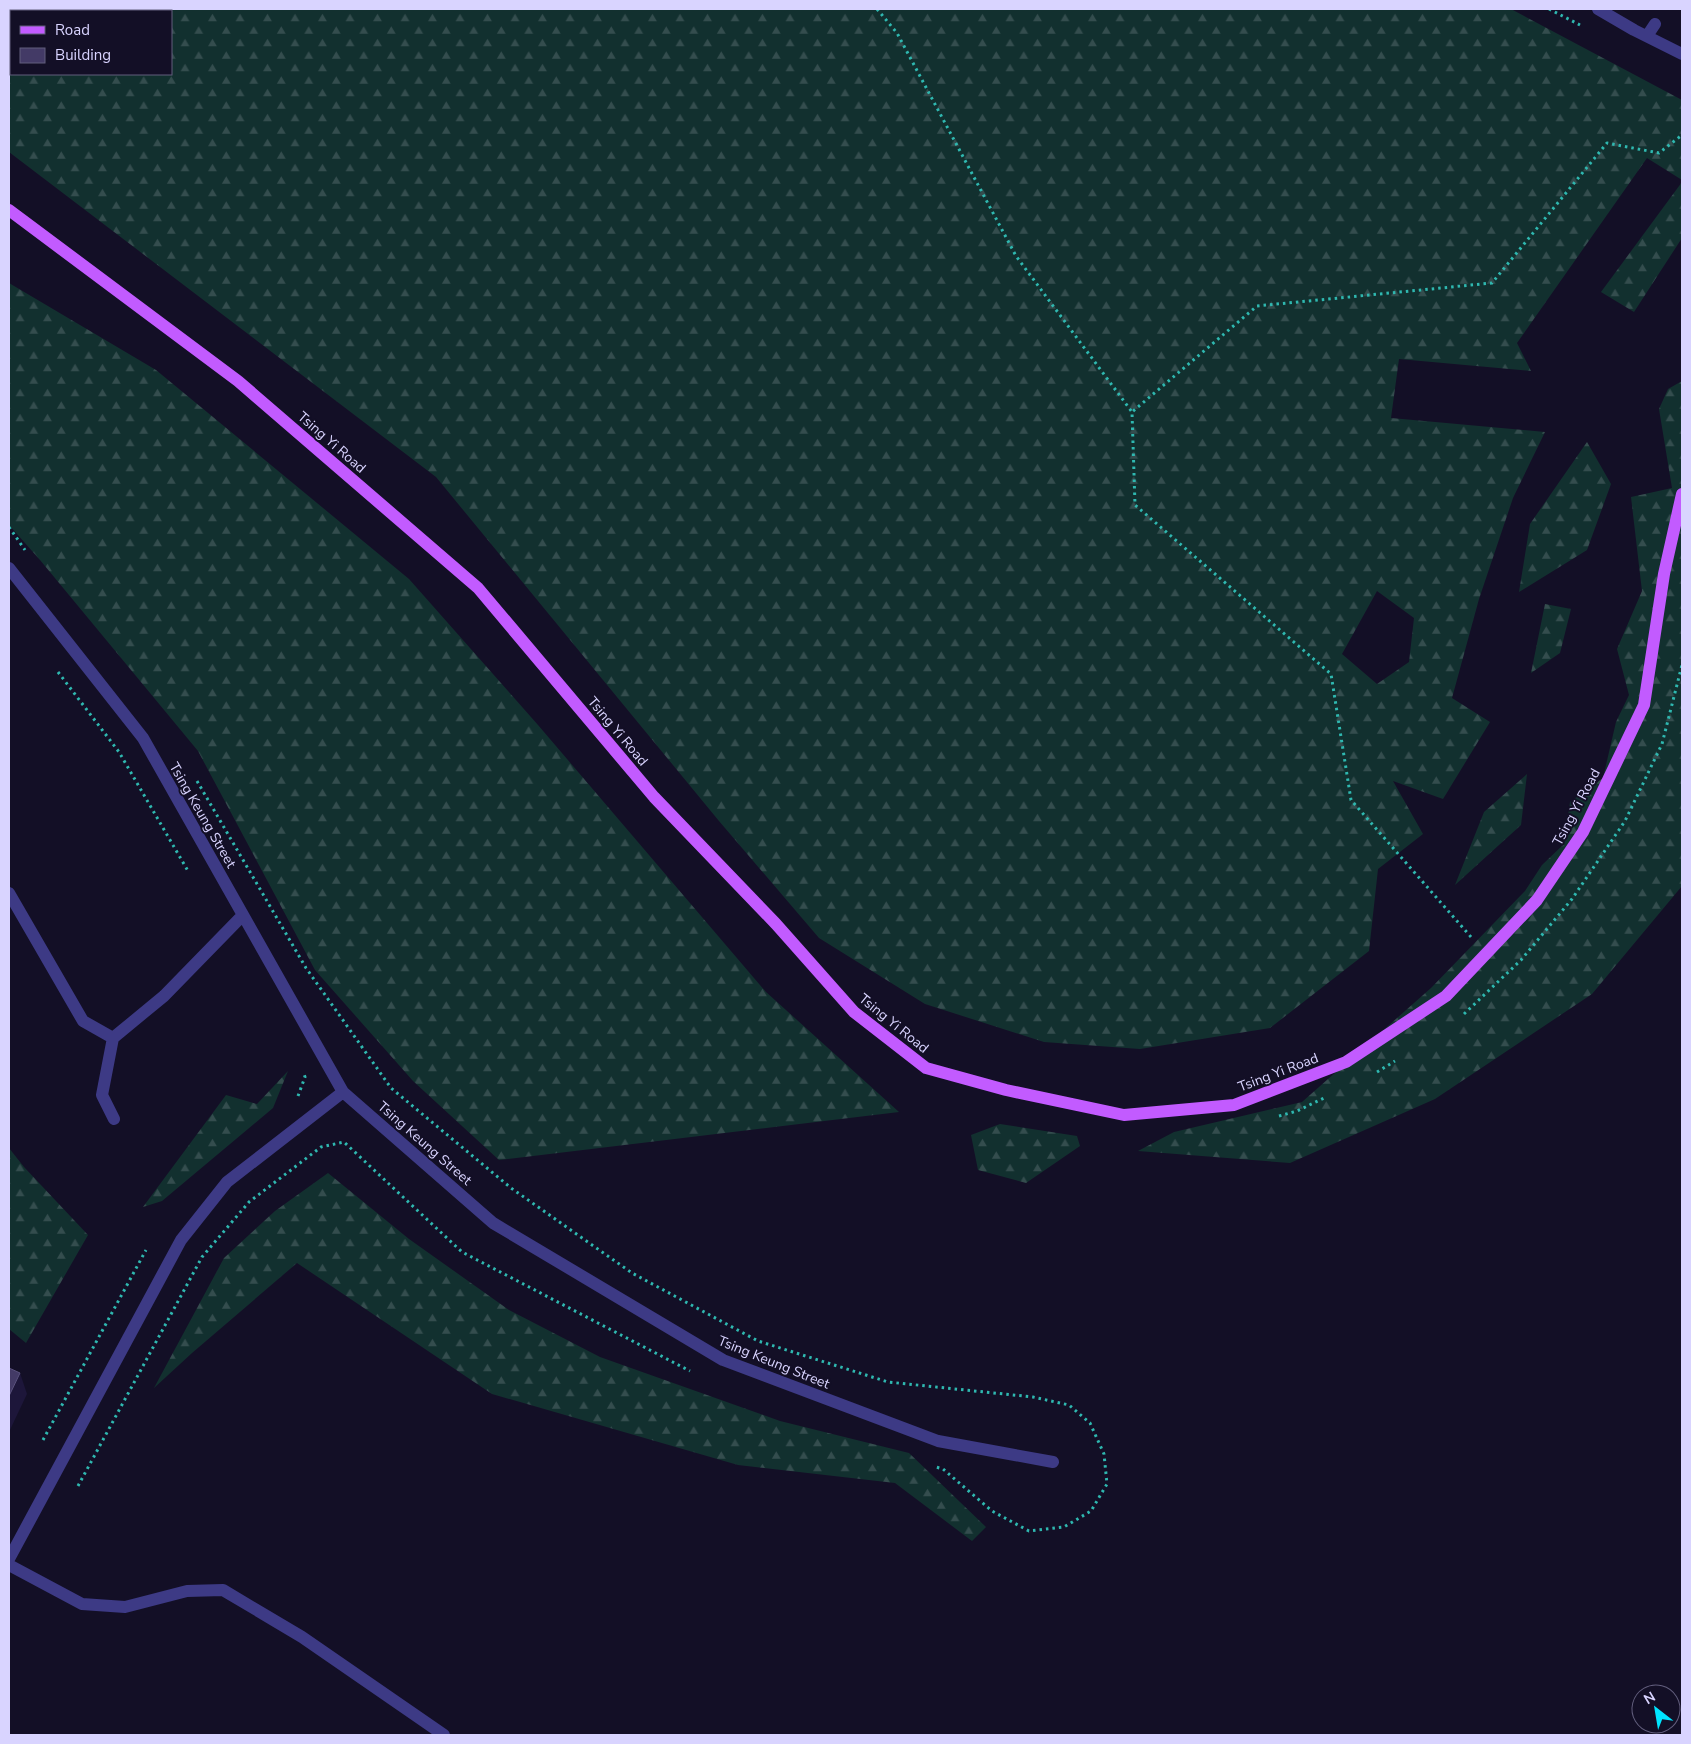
<svg xmlns="http://www.w3.org/2000/svg" width="1691" height="1744" viewBox="0 0 1691 1744" font-family="'Nunito Sans',sans-serif">
<style>
.forest{fill:url(#forest-firs);fill-rule:evenodd}
.lines{fill:none;stroke-linecap:round;stroke-linejoin:round}
.path{stroke:#2fb8b0;stroke-width:3;stroke-dasharray:2.5 4;stroke-linecap:butt}
.minor{stroke:#3d3a85;stroke-width:12}
.major{stroke:#c25bff;stroke-width:12}
.shaded-wall{fill:#1d163a}
.building{fill:#433a66;stroke:#5a527e}
.labels{text-anchor:middle;stroke-width:4;stroke-linejoin:round;paint-order:stroke}
.street-label{font-size:14px;fill:#d9d4ff;stroke:#130f26}
</style>
<defs>
<pattern id="forest-firs" width="22" height="20" patternUnits="userSpaceOnUse" patternTransform="scale(1.25)"><rect width="22" height="20" fill="#12302f"/><path d="M5 1l3.5 6h-7zM16 11l3.5 6h-7z" fill="#344d4e"/></pattern>
</defs>
<rect width="100%" height="100%" fill="#130f26"/>
<path class="forest" d="M9,9H1511L1682,100V180L1647,158L1517,343L1531,371L1399,359L1391,418L1545,432L1513,498L1479,599L1452,698L1490,722L1443,799L1393,781L1423,834L1378,869L1369,951L1270,1028L1140,1049L1044,1042L925,1004L819,938L719,821L436,477L9,152ZM171,11V74H11V11ZM1377,591L1414,618L1409,662L1377,684L1342,654Z
M1682,182V238L1634,312L1601,292Z
M9,283L156,370L409,579L538,725L766,992L899,1112L499,1160L413,1081L315,970L198,751L40,560L9,525Z
M1682,381V886L1592,994L1435,1099L1290,1163L1138,1151L1174,1132L1302,1102L1431,988L1525,891L1542,865L1564,844L1570,802L1603,778L1616,722L1629,695L1617,649L1642,591L1631,497L1672,488L1659,409L1668,389Z
M1587,442L1611,484L1587,550L1519,592L1530,524Z
M1545,604L1571,609L1560,653L1531,673Z
M1527,774L1521,825L1455,885L1484,812Z
M288,1071L273,1108L162,1201L143,1207L226,1095L257,1104Z
M1000,1124L1077,1136L1080,1146L1026,1183L978,1170L971,1135Z
M9,1148L24,1167L88,1235L26,1343L9,1329Z
M328,1173L409,1239L509,1310L600,1357L780,1421L909,1453L986,1527L972,1541L895,1483L738,1465L492,1394L297,1263L192,1353L154,1388L224,1258L275,1211Z"/>
<g class="lines">
<path class="path" d="M877,9L897,33L1016,256L1132,412
M1549,9L1580,25
M9,527L25,550
M58,672L119,752L188,871
M197,781L306,968L391,1088L511,1188L632,1273L758,1341L888,1382L1033,1397L1069,1405L1090,1423L1104,1454L1107,1484L1091,1511L1064,1527L1029,1531L992,1511L943,1469L936,1467
M1471,937L1351,800L1331,674L1135,505L1132,412L1257,306L1492,283L1607,143L1659,153L1682,135
M1464,1014L1521,960L1572,899L1625,821L1662,744L1682,665
M1377,1072L1395,1061
M298,1096L305,1077L304,1074
M1279,1116L1297,1111L1324,1098
M43,1440L146,1250
M78,1486L202,1257L249,1202L321,1147L344,1142L462,1252L690,1371"/>
<path class="minor" d="M1598,9L1634,30L1682,54
M1647,36L1655,24
M9,568L143,738L343,1092L493,1223L723,1360L938,1441L1053,1462
M9,893L83,1021L113,1038L164,996L243,915
M113,1038L102,1095L114,1119
M9,1559L181,1240L227,1182L343,1092
M9,1565L82,1604L125,1607L187,1591L223,1590L302,1637L444,1735"/>
<path class="major" d="M9,210L238,381L478,588L654,797L776,924L854,1012L926,1068L1006,1090L1124,1115L1234,1105L1346,1062L1446,996L1537,900L1583,832L1644,705L1664,574L1682,494"/>
</g>
<path class="shaded-wall" d="M20,1373L27,1394L9,1432V1396Z"/>
<path class="building" d="M9,1368L20,1373L9,1396Z"/>
<g class="labels">
<g class="street-label">
<text transform="translate(332 442) rotate(41)" y="5">Tsing Yi Road</text>
<text transform="translate(618 731) rotate(50)" y="5">Tsing Yi Road</text>
<text transform="translate(1576 807) rotate(-62)" y="5">Tsing Yi Road</text>
<text transform="translate(203 815) rotate(60)" y="5">Tsing Keung Street</text>
<text transform="translate(894 1023) rotate(39)" y="5">Tsing Yi Road</text>
<text transform="translate(1278 1072) rotate(-21)" y="5">Tsing Yi Road</text>
<text transform="translate(425 1143) rotate(41)" y="5">Tsing Keung Street</text>
<text transform="translate(774 1362) rotate(22)" y="5">Tsing Keung Street</text>
</g>
</g>
<rect width="1691" height="1744" fill="none" stroke="#d9d4ff" stroke-width="20"/>
<rect x="10" y="10" width="162" height="65" fill="#130f26" stroke="#625e7d"/>
<rect x="20" y="26" width="25" height="8" fill="#c25bff" stroke="#625e7d"/>
<text x="55" y="35" font-size="15" fill="#d9d4ff">Road</text>
<rect x="20" y="48" width="25" height="15" fill="#433a66" stroke="#625e7d"/>
<text x="55" y="60" font-size="15" fill="#d9d4ff">Building</text>
<g transform="translate(1656 1709) rotate(329)"><circle r="24" fill="#130f26" stroke="#625e7d"/>
<path d="M0-4L9 19L0 12L-9 19Z" fill="#00e5ff"/>
<text y="-8" font-size="14" font-weight="bold" text-anchor="middle" fill="#d9d4ff">N</text>
</g>
</svg>
